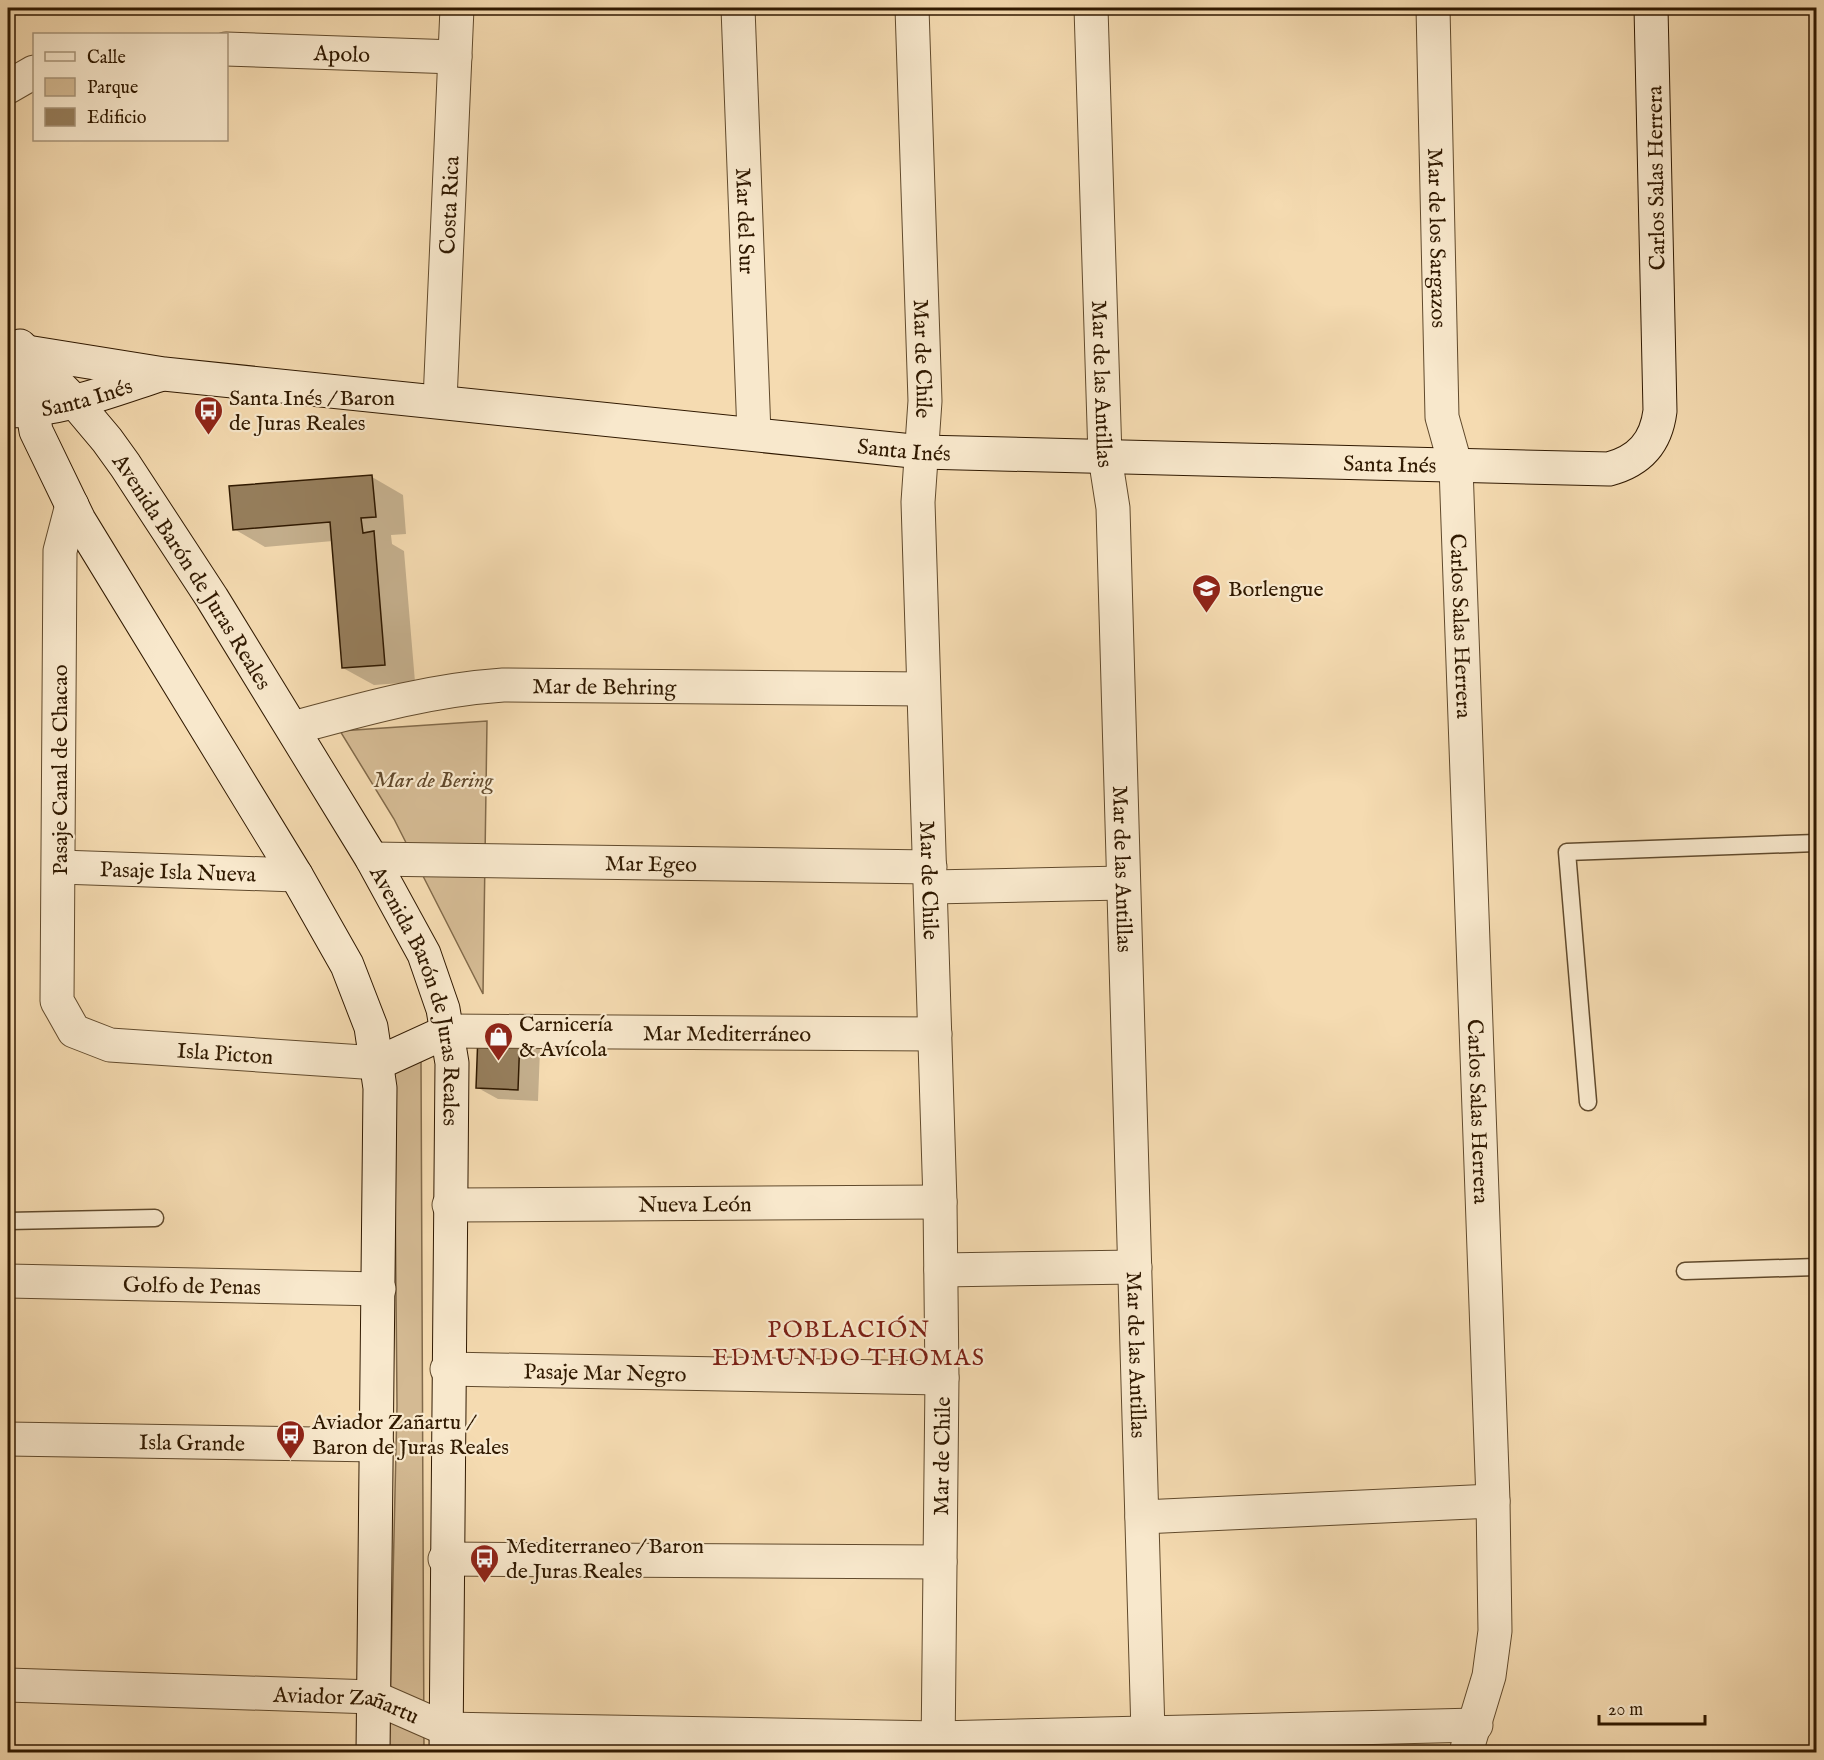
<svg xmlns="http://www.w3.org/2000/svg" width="1824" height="1760" viewBox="0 0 1824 1760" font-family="'IM FELL English',serif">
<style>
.green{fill:#d4ba93;stroke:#826a4a;stroke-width:1.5}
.shadow{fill:#0003}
.building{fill:#967e5c;stroke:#301900;stroke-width:1.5}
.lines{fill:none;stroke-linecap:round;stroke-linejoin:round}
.lane-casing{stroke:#614a2c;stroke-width:19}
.street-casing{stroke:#614a2c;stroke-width:35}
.secondary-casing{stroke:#301900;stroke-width:35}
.lane{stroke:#f8e8cc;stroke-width:16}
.street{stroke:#f8e8cc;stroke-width:33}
.secondary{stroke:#f8e8cc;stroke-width:33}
.labels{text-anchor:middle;stroke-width:4.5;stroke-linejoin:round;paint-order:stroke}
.street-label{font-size:22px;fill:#301900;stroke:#f8e8cc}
.poi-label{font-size:22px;fill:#301900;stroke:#f8e8cc;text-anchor:start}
.park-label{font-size:22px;font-style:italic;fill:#61492c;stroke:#f8e8cc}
.neighbourhood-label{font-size:24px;letter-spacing:1.5px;fill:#7a1f14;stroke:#f8e8cc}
</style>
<rect width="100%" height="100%" fill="#f5dbb1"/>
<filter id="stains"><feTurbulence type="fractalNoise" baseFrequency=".00333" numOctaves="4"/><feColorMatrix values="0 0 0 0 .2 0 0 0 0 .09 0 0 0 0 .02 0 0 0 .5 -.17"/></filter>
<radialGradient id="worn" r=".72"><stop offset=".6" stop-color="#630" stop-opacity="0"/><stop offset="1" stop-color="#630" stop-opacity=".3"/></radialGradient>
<path class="green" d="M487,721L483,994L394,819L340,731Z
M421,1060L424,1752H389L397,1406L394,1062Z"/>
<path class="shadow" d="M372,477L403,495L406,534L391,535L392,544L404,551L415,682L374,685L343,668L333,541L265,547L234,529Z
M520,1038L540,1049L538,1101L498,1099L478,1088Z"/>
<path class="building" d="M372,475L376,517L361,518L363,533L374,531L385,665L342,668L330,522L233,530L229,486Z
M478,1034L520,1036L518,1090L476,1088Z"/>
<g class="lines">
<defs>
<path id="lane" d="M1588,1102L1567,852L1816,843
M8,1221L155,1218
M1685,1271L1816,1267"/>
<g id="street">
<path id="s1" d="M738,8L754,434"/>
<path id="s2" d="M912,8L925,401L918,502L940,1202L942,1378L938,1752"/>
<path id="s3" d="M1091,8L1105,457L1113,508L1148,1733"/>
<path id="s4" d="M1433,8L1442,417L1456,467L1493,1501L1495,1631L1489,1676L1466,1752"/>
<path id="s5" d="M226,49L455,57"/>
<path d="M8,87L34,72"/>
<path id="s6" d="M440,401L457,8"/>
<path id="s7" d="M72,505L60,551L57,1001L74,1031L110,1045L378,1063"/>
<path id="s8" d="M293,728C363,709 430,690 503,685L923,689"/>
<path id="s9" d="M372,859L930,867"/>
<path id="s10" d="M60,867L296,875"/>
<path d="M931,887L1123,883"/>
<path id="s11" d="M448,1031L935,1034"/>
<path id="s12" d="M449,1205L940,1202"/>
<path d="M941,1270L1135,1267"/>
<path id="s13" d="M8,1281L379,1289"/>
<path id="s14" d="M447,1369L942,1378"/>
<path id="s15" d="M8,1439L377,1445"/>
<path d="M1142,1517L1493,1501"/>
<path d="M445,1559L940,1562"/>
<path id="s16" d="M8,1685L373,1697L446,1729L938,1738L1476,1725"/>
</g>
<g id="secondary">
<path id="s17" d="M20,346L75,402L107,440L125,465L212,598L372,859L424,954L443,1009L452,1063L446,1752"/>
<path id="s18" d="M8,349L164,374L922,452L1609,469C1639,461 1656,443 1660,411L1651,8"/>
<path d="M23,351L36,431L79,520L296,875L347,965L371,1027L380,1088L373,1752"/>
<path id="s19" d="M8,411C60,411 110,391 159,375"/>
<path d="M378,1063L448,1031"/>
</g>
</defs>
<use href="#lane" class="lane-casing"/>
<use href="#street" class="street-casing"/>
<use href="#secondary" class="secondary-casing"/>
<use href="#lane" class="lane"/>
<use href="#street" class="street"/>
<use href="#secondary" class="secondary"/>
</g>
<defs>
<symbol id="bus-pin" viewBox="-11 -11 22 30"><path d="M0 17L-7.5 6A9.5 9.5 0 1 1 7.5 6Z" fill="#8f2418" stroke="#f8e8cc"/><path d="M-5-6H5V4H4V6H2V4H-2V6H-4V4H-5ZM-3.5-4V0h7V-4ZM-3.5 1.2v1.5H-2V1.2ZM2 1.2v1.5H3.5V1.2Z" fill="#fff"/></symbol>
<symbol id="school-pin" viewBox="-11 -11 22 30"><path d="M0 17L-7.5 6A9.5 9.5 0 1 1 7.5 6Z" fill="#8f2418" stroke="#f8e8cc"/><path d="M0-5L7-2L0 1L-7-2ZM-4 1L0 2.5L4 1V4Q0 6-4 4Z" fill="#fff"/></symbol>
<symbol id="shop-pin" viewBox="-11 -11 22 30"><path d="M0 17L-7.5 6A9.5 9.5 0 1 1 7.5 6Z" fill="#8f2418" stroke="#f8e8cc"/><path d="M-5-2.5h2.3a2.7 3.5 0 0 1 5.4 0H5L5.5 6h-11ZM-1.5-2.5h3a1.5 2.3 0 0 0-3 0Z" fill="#fff"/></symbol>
</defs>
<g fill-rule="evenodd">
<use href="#bus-pin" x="192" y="394" width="33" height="45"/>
<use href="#school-pin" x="1190" y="572" width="33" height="45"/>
<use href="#shop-pin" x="482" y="1020" width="33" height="45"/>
<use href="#bus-pin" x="274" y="1418" width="33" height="45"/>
<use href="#bus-pin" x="468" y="1542" width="33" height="45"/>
</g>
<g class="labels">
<g class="street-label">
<text dy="8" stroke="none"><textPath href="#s5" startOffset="116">Apolo</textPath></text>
<text transform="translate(1655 178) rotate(-91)" y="8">Carlos Salas Herrera</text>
<text dy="8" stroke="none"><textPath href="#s6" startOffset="196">Costa Rica</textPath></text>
<text dy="8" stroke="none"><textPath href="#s1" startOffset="213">Mar del Sur</textPath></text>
<text dy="8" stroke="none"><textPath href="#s4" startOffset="230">Mar de los Sargazos</textPath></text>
<text dy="8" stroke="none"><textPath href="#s2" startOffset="351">Mar de Chile</textPath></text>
<text dy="8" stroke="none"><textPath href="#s3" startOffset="376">Mar de las Antillas</textPath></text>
<text dy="8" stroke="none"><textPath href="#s19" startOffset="80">Santa Inés</textPath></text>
<text dy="8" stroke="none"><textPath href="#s18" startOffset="902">Santa Inés</textPath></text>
<text dy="8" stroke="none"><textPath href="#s18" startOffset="1388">Santa Inés</textPath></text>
<text dy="8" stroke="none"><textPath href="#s17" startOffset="285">Avenida Barón de Juras Reales</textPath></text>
<text dy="8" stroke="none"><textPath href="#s4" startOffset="620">Carlos Salas Herrera</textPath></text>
<text dy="8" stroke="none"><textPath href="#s8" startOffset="316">Mar de Behring</textPath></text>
<text transform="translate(59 770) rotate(-90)" y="8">Pasaje Canal de Chacao</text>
<text dy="8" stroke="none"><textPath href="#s9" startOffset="279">Mar Egeo</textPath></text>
<text dy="8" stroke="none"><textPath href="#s3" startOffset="862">Mar de las Antillas</textPath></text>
<text dy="8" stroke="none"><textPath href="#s10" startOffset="118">Pasaje Isla Nueva</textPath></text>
<text dy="8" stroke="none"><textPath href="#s2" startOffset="873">Mar de Chile</textPath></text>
<text dy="8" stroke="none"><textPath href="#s17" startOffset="771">Avenida Barón de Juras Reales</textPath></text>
<text dy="8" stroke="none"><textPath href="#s11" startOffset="279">Mar Mediterráneo</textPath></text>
<text dy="8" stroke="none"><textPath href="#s7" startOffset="686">Isla Picton</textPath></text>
<text dy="8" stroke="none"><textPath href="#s4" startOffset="1106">Carlos Salas Herrera</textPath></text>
<text dy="8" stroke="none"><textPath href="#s12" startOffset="246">Nueva León</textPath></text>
<text dy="8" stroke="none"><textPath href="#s13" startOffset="184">Golfo de Penas</textPath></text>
<text dy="8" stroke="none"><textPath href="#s3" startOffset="1348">Mar de las Antillas</textPath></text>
<text dy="8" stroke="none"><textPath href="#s14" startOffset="158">Pasaje Mar Negro</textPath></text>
<text dy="8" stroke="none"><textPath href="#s15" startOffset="184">Isla Grande</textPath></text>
<text transform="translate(941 1456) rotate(-89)" y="8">Mar de Chile</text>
<text dy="8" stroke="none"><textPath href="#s16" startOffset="340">Aviador Zañartu</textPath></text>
</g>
<g class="poi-label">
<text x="229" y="405">Santa Inés / Baron<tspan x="229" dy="25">de Juras Reales</tspan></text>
<text x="1228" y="596">Borlengue</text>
<text x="519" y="1031">Carnicería<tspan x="519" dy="25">&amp; Avícola</tspan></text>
<text x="312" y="1429">Aviador Zañartu /<tspan x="312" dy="25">Baron de Juras Reales</tspan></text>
<text x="506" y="1553">Mediterraneo / Baron<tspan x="506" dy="25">de Juras Reales</tspan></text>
</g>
<g class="park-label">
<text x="433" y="787">Mar de Bering</text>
</g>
<g class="neighbourhood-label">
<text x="849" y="1337">POBLACIÓN<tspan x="849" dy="28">EDMUNDO THOMAS</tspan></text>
</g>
</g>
<rect width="1824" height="1760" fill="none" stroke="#f5dbb1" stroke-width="30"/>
<rect x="9" y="9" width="1806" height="1742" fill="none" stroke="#301900" stroke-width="3"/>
<rect x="15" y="15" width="1794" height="1730" fill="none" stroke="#301900" stroke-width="1.5"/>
<rect x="33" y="33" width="195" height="108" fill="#f8e8cc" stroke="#a8957a" stroke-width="1.5"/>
<rect x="45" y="52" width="30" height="9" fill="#f8e8cc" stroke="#a8957a" stroke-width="1.5"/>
<text x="87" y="63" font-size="18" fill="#301900">Calle</text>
<rect x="45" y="78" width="30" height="18" fill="#d4ba93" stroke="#a8957a" stroke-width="1.5"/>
<text x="87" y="93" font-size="18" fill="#301900">Parque</text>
<rect x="45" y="108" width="30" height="18" fill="#967e5c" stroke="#a8957a" stroke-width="1.5"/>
<text x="87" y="123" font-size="18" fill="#301900">Edificio</text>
<path d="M1599 1715v9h106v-9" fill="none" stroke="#301900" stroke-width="3"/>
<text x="1608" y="1715" font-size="18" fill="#301900" stroke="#f8e8cc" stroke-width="4.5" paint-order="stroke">20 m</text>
<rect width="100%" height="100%" filter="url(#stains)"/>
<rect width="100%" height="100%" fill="url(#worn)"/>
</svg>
